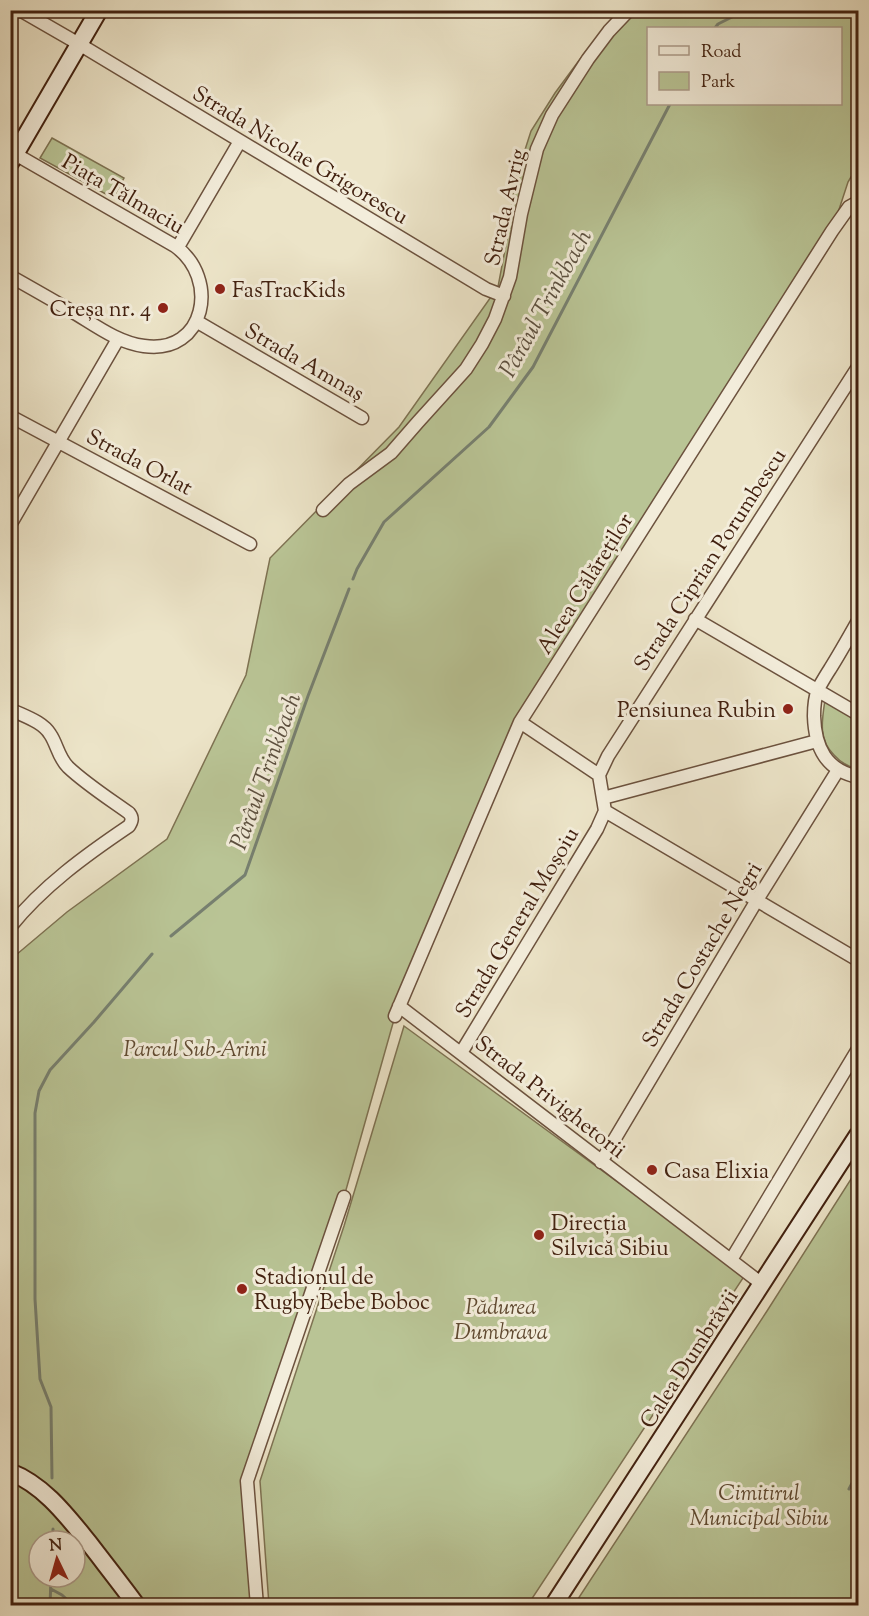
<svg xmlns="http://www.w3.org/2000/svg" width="869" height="1616" viewBox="0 0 869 1616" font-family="'Sorts Mill Goudy',serif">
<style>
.green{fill:#b9c495;stroke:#7e7252;stroke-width:1.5;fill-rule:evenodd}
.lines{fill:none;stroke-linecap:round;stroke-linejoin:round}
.stream{stroke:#778070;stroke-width:3}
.street-casing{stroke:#6c523e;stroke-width:15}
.secondary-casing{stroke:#422110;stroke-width:20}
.street{stroke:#f3eddb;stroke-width:12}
.secondary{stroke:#f3eddb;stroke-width:16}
.poi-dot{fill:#8f2418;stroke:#f3eddb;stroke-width:2}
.labels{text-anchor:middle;stroke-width:6;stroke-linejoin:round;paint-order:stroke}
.street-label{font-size:22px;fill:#422110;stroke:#f3eddb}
.poi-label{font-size:22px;fill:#422110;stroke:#f3eddb;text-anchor:start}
.park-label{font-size:22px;font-style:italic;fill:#604a31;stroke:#f3eddb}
.water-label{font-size:24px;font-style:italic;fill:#5c5040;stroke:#f3eddb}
</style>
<rect width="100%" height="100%" fill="#ece4c8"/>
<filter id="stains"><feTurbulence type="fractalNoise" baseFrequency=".00333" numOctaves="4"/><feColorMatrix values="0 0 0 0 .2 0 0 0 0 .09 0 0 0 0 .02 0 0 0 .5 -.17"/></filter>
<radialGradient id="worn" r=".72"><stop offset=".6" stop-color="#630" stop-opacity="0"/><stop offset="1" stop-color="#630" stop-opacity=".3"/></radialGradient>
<path class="green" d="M622,10L858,11V165L848,182L832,231L520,722L395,1016L344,1197L250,1472L257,1605H11L10,960L67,912L167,839L246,675L270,558L399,427L498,287L509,228L515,181L531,131L555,93L586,51ZM648,28H840V104H648ZM39,1541H75V1577H39Z
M52,138L124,178L113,198L40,158Z
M825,700L858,719V769C849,767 840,762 834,755C818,739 822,720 825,700Z
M404,1026L745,1275L531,1600L539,1605H269L260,1481L344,1226Z
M858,1168V1605H574L767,1311Z"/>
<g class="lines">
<path class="stream" d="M715,28L718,24L740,13L743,10
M353,579L357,569L384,522L489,427L533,367L670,104
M171,936L245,875L308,696L349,589
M52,1478L51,1407L40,1379L35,1299V1113L39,1091L50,1070L94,1022L152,954
M849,1489L858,1472
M53,1541V1529
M51,1589L62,1595L74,1606
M50,1606L51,1577"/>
<defs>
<path id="street" d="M20,10L79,44L486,289L504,296
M10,151L175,246C220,278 206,355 144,346C120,343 99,328 78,315C56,302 33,289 10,276
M178,247L240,141
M196,321L362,418
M10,416L250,544
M323,510L349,484L391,453L418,422L466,369L482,344L495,319L510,277L521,214L537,149L552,115L588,59L609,31L629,10
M10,525L118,339
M695,619L858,714
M858,621C849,637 840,653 830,669C826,675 822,682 818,689C815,697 814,707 814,716C815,748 826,770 858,777
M10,709C23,716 42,721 50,734C57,744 58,757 68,767C86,784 108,798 129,813C133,818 132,821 129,826C86,855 43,886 10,927
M520,722L599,775L605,811L858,960
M599,775L608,756L858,367
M603,798L817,741
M399,1006L762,1284
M395,1016L520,722L832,231L849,207L858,202
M461,1053L597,829L605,811
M601,1162L757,900L838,770
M731,1260L858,1049
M257,1606L247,1481L344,1197"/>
<path id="secondary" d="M10,163L99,10
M10,1472C44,1485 67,1516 89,1543C105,1564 121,1584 137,1606
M553,1606L858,1135"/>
</defs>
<use href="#street" class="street-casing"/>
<use href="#secondary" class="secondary-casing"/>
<use href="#street" class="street"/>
<use href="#secondary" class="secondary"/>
</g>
<g class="poi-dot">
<circle cx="220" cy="289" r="6"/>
<circle cx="163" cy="308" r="6"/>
<circle cx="788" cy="709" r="6"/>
<circle cx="652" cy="1170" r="6"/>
<circle cx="539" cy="1235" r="6"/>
<circle cx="242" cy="1289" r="6"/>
</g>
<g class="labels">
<g class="street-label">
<text transform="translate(301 154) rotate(31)" y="8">Strada Nicolae Grigorescu</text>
<text transform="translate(124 193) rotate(30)" y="8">Piața Tălmaciu</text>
<text transform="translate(504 207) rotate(-77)" y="8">Strada Avrig</text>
<text transform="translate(305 361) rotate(30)" y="8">Strada Amnaș</text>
<text transform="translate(140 461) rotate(28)" y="8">Strada Orlat</text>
<text transform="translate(709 559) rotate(-57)" y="8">Strada Ciprian Porumbescu</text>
<text transform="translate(584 583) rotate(-58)" y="8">Aleea Călăreților</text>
<text transform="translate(516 922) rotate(-59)" y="8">Strada General Moșoiu</text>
<text transform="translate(701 954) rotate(-59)" y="8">Strada Costache Negri</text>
<text transform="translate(551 1096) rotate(38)" y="8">Strada Privighetorii</text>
<text transform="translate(688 1358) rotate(-57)" y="8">Calea Dumbrăvii</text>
</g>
<g class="poi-label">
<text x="232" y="297">FasTracKids</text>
<text x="151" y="316" text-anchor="end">Creșa nr. 4</text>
<text x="776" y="717" text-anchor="end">Pensiunea Rubin</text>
<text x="664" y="1178">Casa Elixia</text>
<text x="551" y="1230">Direcția<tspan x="551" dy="25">Silvică Sibiu</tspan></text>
<text x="254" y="1284">Stadionul de<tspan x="254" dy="25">Rugby Bebe Boboc</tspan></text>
</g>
<g class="park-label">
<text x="195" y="1056">Parcul Sub-Arini</text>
<text x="501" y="1314">Pădurea<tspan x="501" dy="25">Dumbrava</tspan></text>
<text x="759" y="1500">Cimitirul<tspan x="759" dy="25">Municipal Sibiu</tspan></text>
</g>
<g class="water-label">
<text transform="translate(545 303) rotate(-61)" y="8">Pârâul Trinkbach</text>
<text transform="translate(265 771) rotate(-70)" y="8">Pârâul Trinkbach</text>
</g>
</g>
<rect width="869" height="1616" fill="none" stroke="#ece4c8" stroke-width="36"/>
<rect x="12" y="12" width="845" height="1592" fill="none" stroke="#422110" stroke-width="3"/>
<rect x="18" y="18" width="833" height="1580" fill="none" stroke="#422110" stroke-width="1.5"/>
<rect x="647" y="27" width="195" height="78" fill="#f3eddb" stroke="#ac9b8a" stroke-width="1.5"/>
<rect x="659" y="46" width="30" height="9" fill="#f3eddb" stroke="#ac9b8a" stroke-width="1.5"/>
<text x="701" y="57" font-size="18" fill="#422110">Road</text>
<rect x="659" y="72" width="30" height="18" fill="#b9c495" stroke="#ac9b8a" stroke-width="1.5"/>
<text x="701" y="87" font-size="18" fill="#422110">Park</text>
<g transform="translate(57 1559) rotate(355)"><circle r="28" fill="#f3eddb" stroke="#ac9b8a" stroke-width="1.5"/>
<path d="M0-4.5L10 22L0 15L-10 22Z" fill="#8f2418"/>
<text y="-9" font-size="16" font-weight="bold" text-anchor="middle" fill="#422110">N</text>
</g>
<rect width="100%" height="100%" filter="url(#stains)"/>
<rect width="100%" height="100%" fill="url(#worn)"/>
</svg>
